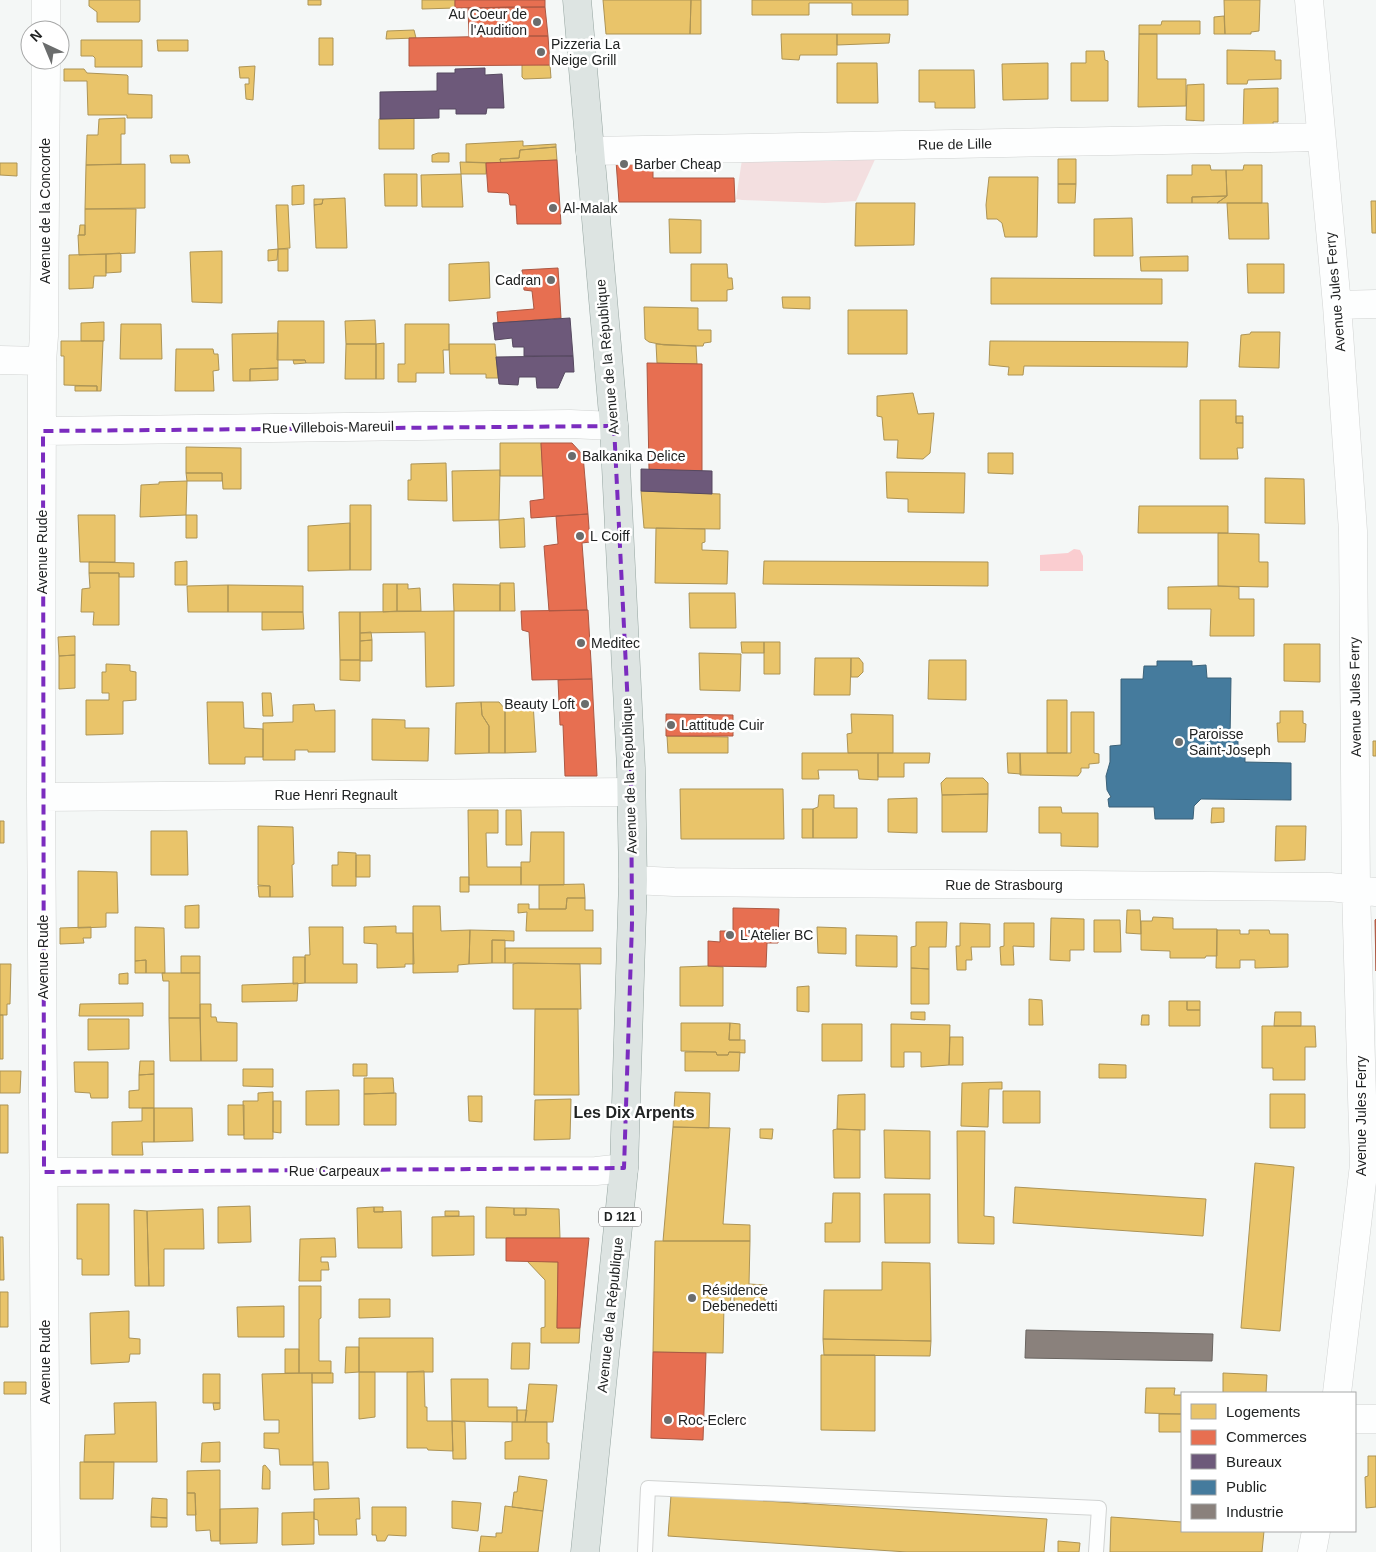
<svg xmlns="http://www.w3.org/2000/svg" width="1376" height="1552" viewBox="0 0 1376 1552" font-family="Arial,sans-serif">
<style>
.green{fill:#f3dfe0}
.water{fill:#facdd0}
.homes{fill:#e9c46a;stroke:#ad9455}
.shops{fill:#e76f51;stroke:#ac5843}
.offices{fill:#6d597a;stroke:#564960}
.public{fill:#457b9d;stroke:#3a6178}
.industry{fill:#8a817c;stroke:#6a6561}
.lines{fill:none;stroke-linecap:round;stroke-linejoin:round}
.lane-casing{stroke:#d1d3d2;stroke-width:16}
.street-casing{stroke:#d1d3d2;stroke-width:29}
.primary-casing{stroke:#96a5a1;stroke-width:29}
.lane{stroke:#fdfefe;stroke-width:14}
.street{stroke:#fdfefe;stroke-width:28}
.primary{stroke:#dde4e2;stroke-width:28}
.marked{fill:none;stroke:#7b2cbf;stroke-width:4;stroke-dasharray:10 6;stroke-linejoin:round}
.poi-dot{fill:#6b6d6d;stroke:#fff;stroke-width:2}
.labels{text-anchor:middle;stroke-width:5;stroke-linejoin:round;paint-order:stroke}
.shield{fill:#fff;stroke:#646565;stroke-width:1}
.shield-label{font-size:12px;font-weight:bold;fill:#212323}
.poi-label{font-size:14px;fill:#212323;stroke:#fff;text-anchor:start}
.street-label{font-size:14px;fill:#212323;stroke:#fff}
.quarter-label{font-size:16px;font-weight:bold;fill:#212323;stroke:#fff}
</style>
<rect width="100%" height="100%" fill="#f4f7f6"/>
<path class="green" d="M743,153L877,155L856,201L825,203L742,200L736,199Z"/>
<path class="water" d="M1074,549L1080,550L1083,556V571H1040V555L1068,553Z"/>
<path class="homes" d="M89,0H140V20L139,22H97V12L89,6Z
M308,0H321V5H308Z
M422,0H455V8L422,9Z
M603,0H691L690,34H606Z
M691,0H701V34H690Z
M752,0H908V15H852V3H809V15H752Z
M1224,0H1260L1259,31L1251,32V34H1225Z
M1224,16L1225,34H1214V17Z
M1162,21H1200V34H1139V25H1161Z
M414,30L416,38L386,39L387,31Z
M781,34H837V55H800L799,60L782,59Z
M837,34H890L889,43L837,45Z
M1139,34H1157V79H1186V106L1138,107Z
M319,38H333V65H319Z
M81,40H142V67H95V58L93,56H81Z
M157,40H188V51H158Z
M1227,50L1275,51V60H1281V79L1248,80L1247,84H1227Z
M1086,51H1104L1105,60L1108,61V101H1071V63H1086Z
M837,63H877L878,103H837Z
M1048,63V99L1003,100L1002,64Z
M522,64L550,65L551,78L524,79L522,77Z
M255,66L253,100L246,99L245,84H249V78H240L239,67Z
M64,69H84L87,73L127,75L128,76V94L152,95V118H127V115H88L87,81H64Z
M919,70H974L975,108H935V102H919Z
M1204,84V121L1186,120L1187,85Z
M1278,88V122H1273L1274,131H1243L1244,89Z
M125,118V134H121V164L86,165L87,135H98L99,119Z
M414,118V149H379V119Z
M523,141V146L556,144V147L520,150L519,158L500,159L501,163L466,162V144Z
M556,147L557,160L501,163L500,159L519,158L520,150Z
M438,153H449V162H432V155Z
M170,155H188L190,163H171Z
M1058,159H1076V184H1058Z
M460,162L486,163V174H461Z
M0,163H17V176L0,175Z
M145,164V208L85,209L86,165Z
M1192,165H1210L1211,170H1226L1227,196L1192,197V203H1167V175H1192Z
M1244,165H1262V203H1217L1227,196L1226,170H1243Z
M384,174H417V206H385Z
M461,174L463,207H422L421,175Z
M989,177H1038L1037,237H1005L1002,223L997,219H987L986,205Z
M1058,184H1076L1075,203H1058Z
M304,185V204L292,205V186Z
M1227,196L1217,203H1192V197Z
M345,198L347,248H316L314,205L322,204L323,199Z
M314,199H323L322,204L314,205Z
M1371,201H1376V233H1372Z
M856,203H915L914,245L855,246Z
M1227,203H1268L1269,239H1229Z
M276,205H288L290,248L278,249Z
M85,209H136L135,253L79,255L78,235H85Z
M1132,218L1133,256H1094V219Z
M669,219L701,220V253H670Z
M80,225H85V235H79Z
M278,249L277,260L268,261V250Z
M278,249H288V271H278Z
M222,251V303L192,302L190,252Z
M120,253L121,255V272L106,273V254Z
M106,254V276H94L93,288L69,289V255Z
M1188,256V271H1141L1140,257Z
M489,262L490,298L449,301V264Z
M691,264H727L728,278H732L733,289L727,290V301H691Z
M1247,264H1284V293H1248Z
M991,278L1162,279V304H991Z
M782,297H810V309L783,308Z
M644,307L698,308V330H711V342L704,343L703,346H696L664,345L649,342L645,339Z
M848,310H907V354H848Z
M375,320L376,344H346L345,321Z
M278,321H324V363H306L305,360H277Z
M104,322V341H81V323Z
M121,324H161L162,359H120Z
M405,324H449V350H443L444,373H416V382H398V364H405Z
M1251,332H1280L1279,368L1239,367L1241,335L1250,334Z
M278,333V368L250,369V381H233L232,334Z
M61,341H103L101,391H97V386L64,385V356H61Z
M990,341L1188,342L1187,367L1024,366L1023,375H1008L1009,367L989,365Z
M384,343V379H376V344Z
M346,344H376V379H345Z
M449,344H495L498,378H486V374H450Z
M656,344L696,346L697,364L657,363Z
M176,349H213L214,354H218L219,370L213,371L214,391H175Z
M293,360H305L306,363L294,364Z
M278,368V380L250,381V369Z
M75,386H97V391H75Z
M913,393L918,414L934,413L930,453L923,459L897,458L898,440H884L882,417L877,416V396Z
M1200,400H1236V423H1243V448H1237L1238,459H1200Z
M1236,416H1243V423H1236Z
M500,443H541L543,476H500Z
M186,447L241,448V489H223L222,473H186Z
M988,453H1013V474L988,473Z
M446,463L447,501L408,500V480H411V464Z
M500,470L499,520L453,521L452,471Z
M886,472L965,473L964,513L908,512V499L887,498Z
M186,473H222V481H187Z
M1265,478L1304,479L1305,524L1265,523Z
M187,481L186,515L140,517L141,485L159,484V482Z
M641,491L720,494V529L644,528Z
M350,505H371V570H350Z
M1139,506H1228V533H1138Z
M78,515H115V562H80Z
M186,515H197V538H186Z
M524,518L525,547L500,548L499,520Z
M350,523V570L308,571V526Z
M656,528L705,529V542L702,543V550L728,551L727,584L655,583Z
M1218,533L1259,534V562H1268V587L1218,586Z
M187,561V585H175V562Z
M764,561L988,562V586L763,584Z
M89,562L134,563V577H119V573H89Z
M89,573H119V625H93L94,612H81L82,589L90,588Z
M500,583H514L515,611H500Z
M383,584H397V611L383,612Z
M397,584H408V589L420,588L421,611H397Z
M453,584L500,585V611H454Z
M228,585V612H188L187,586Z
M228,585L303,586V612H228Z
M1218,586L1239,587V599H1254V636H1210L1211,609H1168V587Z
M689,593H735L736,628H690Z
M454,611V686L426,687L425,632L360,633V612Z
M262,612H303L304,629L262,630Z
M339,612H360V660H340Z
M371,632L372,640L360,641V633Z
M75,636V655L59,656L58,637Z
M372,640V661H360V641Z
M741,642H764V653H742Z
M764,642H780V674H764Z
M1284,644H1320V682L1284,681Z
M699,653L741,654L740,691L700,690Z
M75,655V688L59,689V656Z
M815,658H851L850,695H814Z
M851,658H859L863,663V672L858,677H851Z
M340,660H360V681L340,680Z
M929,660H966V700L928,699Z
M106,664L130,665V671L136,672V700L123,701V734L86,735V700H109V693H102V672H106Z
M262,693H271L273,716H263Z
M1047,700H1067V753H1047Z
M519,701L533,702L536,752L505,753V709L518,708Z
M207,702H243L244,728L263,729V757H245V764H209Z
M481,702L482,715L489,726V753L455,754L456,703Z
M481,702H499L505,709V753H489V726L482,715Z
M314,704L315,711L335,710V752H308V750H295V760H263V723L293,722V705Z
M1280,711H1303V723L1306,724L1305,742H1278L1277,723H1280Z
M1071,712H1094V753L1099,754V763L1089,764V768H1081V772L1078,776L1020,775V753H1071Z
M851,714L893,715V753H848L847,734L852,733Z
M372,719L405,720V728H429L428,761L372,760Z
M667,736L728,737V753H668Z
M1373,741H1376V756H1373Z
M802,753H878V780L859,779L858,770H818L819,779H802Z
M878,753H930L929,763H904V777H878Z
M1007,753H1020L1021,774L1008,773Z
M946,778H983L988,783V794L942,795L941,783Z
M680,789H783L784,839H681Z
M988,794L987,832H942V795Z
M819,795H834V808H857V838H813V809L818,807Z
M917,798V833L888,832V799Z
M1039,807H1061L1062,813H1098V847L1061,846V833H1039Z
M1212,808H1224V822L1211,823Z
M802,809H813V838H802Z
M468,810H498V833H486L487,867H521V885H469Z
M506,810H521L522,845H506Z
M0,821H4V843H0Z
M258,826L293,827L294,864L292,865L293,897H270V886L258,885Z
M1276,826H1306L1305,860L1275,861Z
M151,831H187L188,875H151Z
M531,832H564V885H521V862H530Z
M338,852L356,853V886H332V865H338Z
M356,855H370V877H356Z
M78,871L117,872L118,913H106V927L78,928Z
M460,877H469V892H460Z
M584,884L585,898H567L566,909H539V885Z
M258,886H270V897H259Z
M567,898H585V910H593V931H526L527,912L518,913V904H529V909H566Z
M199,905V928H185V906Z
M413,906H440L441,931L470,930L469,964L458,965V972L413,973Z
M1127,910H1140L1141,934L1126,933Z
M1153,917L1173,918V929H1217V956H1206L1205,958H1170V951L1141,950V921H1152Z
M1051,918L1084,919V950H1070V961L1050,960Z
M1094,920H1120L1121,952H1094Z
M916,922H947L946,947H929V969L911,968V947L916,946Z
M960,923L990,924V947H971L972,960H966V970H957L956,946H960Z
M1004,923H1034V947L1013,946L1014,965H1001L1000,947L1004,946Z
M396,926V933H413L414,964H405V967L377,968V944L364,943V927Z
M91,927V938H83L84,943L60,944V928Z
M135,927L164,928L165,973H146V960L135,961Z
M309,927H343V964H357V983H305V955H310Z
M817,927L846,928V954L818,953Z
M470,930L514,931V941L492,940V963L469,964Z
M1217,930H1240V934H1249V930H1269L1270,934H1288V967L1255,968V960H1240V968H1216Z
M856,935L897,936V967L856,966Z
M492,940H505V963H492Z
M505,948H601V964L505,963Z
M181,956H200V973H181Z
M293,957H305V983L293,984Z
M146,960V973H135V961Z
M518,963L580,964L581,1009H513V964Z
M0,964H11L10,1004H7V1015H0Z
M708,966L723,967V1006H680V967Z
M911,968L929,969V1004H911Z
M128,973V984H119V974Z
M162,973H200V1018H169V981H163Z
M298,983L297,1001L242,1002V985Z
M809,986V1012L797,1011V987Z
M1029,999L1042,1000L1043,1025H1029Z
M1169,1001H1187V1010H1200V1026H1169Z
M1187,1001H1200V1010H1187Z
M143,1003V1016H79L80,1004Z
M200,1004H211V1017H216L217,1022L237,1023V1061H201Z
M535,1009H578L579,1095H534Z
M911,1012H925V1020L911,1019Z
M1275,1012H1301V1026H1274Z
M0,1015H3V1059H0Z
M1142,1015H1149V1025H1141Z
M169,1018H200L201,1061H170Z
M88,1019H129V1049L88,1050Z
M681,1023H730L729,1040H745V1053L729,1052L728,1055H717L716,1052L681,1051Z
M730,1023L740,1024V1040H729Z
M822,1024H862V1061H822Z
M891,1024L950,1025L949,1065L921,1067V1052H904V1067H891Z
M1262,1026H1315L1316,1047H1305V1080H1273V1068H1262Z
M950,1037H963V1065H949Z
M685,1052H716L717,1055H728L729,1052H740L739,1071H685Z
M140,1061H154V1074L139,1075Z
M74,1062H108V1098H91L90,1093L75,1092Z
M353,1064H367V1076H353Z
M1099,1064L1126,1065V1078H1099Z
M243,1069H273V1087L243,1086Z
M0,1071H21L20,1093H0Z
M154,1074V1108H129V1091L139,1090V1075Z
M364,1078H393L394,1093L364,1094Z
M1002,1082V1089H989L988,1127L961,1126L962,1083Z
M339,1090V1125H306V1091Z
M1003,1091H1040V1123H1003Z
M273,1092V1139H244L243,1101H258V1093Z
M675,1092L710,1093L709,1128L673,1127Z
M396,1093V1125H364V1094Z
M865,1094V1130L837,1129L838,1095Z
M1270,1094H1305V1128H1270Z
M468,1096H482V1122L469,1121Z
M571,1099L570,1139L534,1140L535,1100Z
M273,1101H281V1133L273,1132Z
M0,1105H8V1153H0Z
M228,1105H244V1135H228Z
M142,1108H154V1142H142L143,1155H112V1122L142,1121Z
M154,1108H192L193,1141L154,1142Z
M673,1127L730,1128L723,1224L750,1225V1241H663Z
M760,1129H773L772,1139L760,1138Z
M837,1129L860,1130V1178H834L833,1130Z
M884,1130L930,1131V1179L885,1178Z
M957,1131H985L984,1216L994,1217V1244L958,1243Z
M1255,1163L1294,1167L1280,1331L1241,1328Z
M1015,1187L1206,1199L1203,1236L1013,1223Z
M833,1193H860V1242H825V1223H832Z
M884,1194H930V1243H885Z
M77,1204H109V1275H82V1259H77Z
M250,1206L251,1242L218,1243V1207Z
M374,1207H383V1212H374Z
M374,1207V1212L401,1211L402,1248H358L357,1208Z
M486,1207L514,1208V1215H526V1208L559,1209L560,1238H486Z
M514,1208H526V1215H514Z
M203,1209L204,1249H164V1286H149L147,1211Z
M134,1210L147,1211L149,1286H135Z
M445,1211H459V1216H445Z
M474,1216V1255L432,1256V1217Z
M0,1237H3L4,1280H0Z
M335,1238L336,1257H321V1262H328L329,1270H321V1281H299L300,1239Z
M655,1241H750L749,1284L765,1285L764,1300H770V1307H747V1311L734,1310V1296H731L730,1305H724L723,1353L653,1352Z
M527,1261L558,1262L557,1328H580L579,1343H541V1328L545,1327V1280Z
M882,1262L930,1263L931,1341L823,1339L824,1290H882Z
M299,1286H321V1318L319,1319V1361H331V1373H299Z
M0,1292H8V1327H0Z
M359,1299H390V1317L359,1318Z
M284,1306V1337H238L237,1307Z
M129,1311V1338L140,1339V1354H130L129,1362L91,1364L90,1313Z
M359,1338H433V1372H359Z
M823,1339L931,1341L930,1356L824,1355Z
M512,1343H530L529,1369H511Z
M346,1347H359V1372L345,1373Z
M285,1349H299V1373H285Z
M821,1355H875V1431L821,1430Z
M424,1371L425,1407H427V1421H452L453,1451L428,1450L427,1448H407V1372Z
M359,1372H375V1417L359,1419Z
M312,1373L313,1465H280L279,1449L264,1448V1433H279V1420H264L262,1374Z
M312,1373H333V1383H312Z
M1223,1373L1267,1375L1266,1393H1223Z
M203,1374H220V1403H203Z
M451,1379H488V1407H517V1422L452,1421Z
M4,1382H26V1394H4Z
M529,1384L557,1385L553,1422H525Z
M1146,1388H1175L1174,1395H1182V1414L1145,1413Z
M156,1402L157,1462H84L85,1435L115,1434L114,1403Z
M213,1403H220V1409L214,1410Z
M517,1410H527L525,1422H517Z
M1159,1414H1182V1432H1159Z
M452,1421L465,1422L466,1459H453Z
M512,1422H547V1443H549V1459H505V1442L512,1441Z
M220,1442V1462H201L202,1443Z
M1368,1456H1376V1507L1366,1508L1365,1477L1368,1476Z
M80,1462H114L113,1499H80Z
M313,1462H328L329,1489L314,1490Z
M265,1465L270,1471V1489H262L263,1466Z
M220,1470V1541H211L210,1530L196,1531L195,1493H187V1471Z
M519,1476L547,1480L543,1511L512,1507L514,1492H517Z
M187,1493H195L196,1515H187Z
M671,1495L1047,1519L1044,1552H907L668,1536Z
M152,1498L167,1499V1518L151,1517Z
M359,1498L360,1519H356L357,1535H319L318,1520L314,1519V1499Z
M452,1501L481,1503L478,1531L452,1528Z
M505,1506L543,1511L538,1552H479L481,1536L496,1537V1533H502Z
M372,1507H406V1536L388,1535L385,1541H377L376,1535H372Z
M258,1508L257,1543L220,1544V1509Z
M314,1512V1544L282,1545V1513Z
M151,1517L167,1518V1527H151Z
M1111,1517L1182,1522V1531H1264L1262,1552H1110Z
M1058,1541L1080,1543L1079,1552H1058Z"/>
<path class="shops" d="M455,0H545V7L455,8Z
M509,7H545L548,36H469L468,8Z
M507,36H548L550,65L409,66V38Z
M653,155V178H734L735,202H619L616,161Z
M557,160L561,224H517L516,205H510L509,195L507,193L488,192L486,163Z
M558,268L561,318L498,323L497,312L534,309L532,291L524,290L522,270Z
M647,363L702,364V471L649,470Z
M541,443H572L583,455L588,514L531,518L530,501L544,499Z
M588,514L590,542L582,543L587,610L549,611L544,546L558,544L556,516Z
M588,610L592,679L532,680L529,632L522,630L521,611Z
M592,679L597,776H565L563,725H560L558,680Z
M666,714L733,715V736H666Z
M733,908L779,909L778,943H767L766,967L708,966V941L720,942V931H733Z
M1376,919V971L1375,920Z
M506,1238H589L580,1328H557L558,1262L506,1261Z
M653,1352L706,1353L703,1440L651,1438Z"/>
<path class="offices" d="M485,68V75L502,74L504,108H487L486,114H456V109H439V118L380,119V92L437,91V73H455V69Z
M570,318L573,356H524V347H513L512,338L495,340L493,323Z
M573,356L574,372H565L558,388H537L536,377H519L518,385L499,384L496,357Z
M641,469L712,471V494L641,491Z"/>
<path class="public" d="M1157,661H1192V666L1206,665L1207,678H1231L1230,739H1238V752H1245V762L1291,763V800L1201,799L1194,806L1193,819H1155L1154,807H1109L1108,799L1111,797L1107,790L1106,776L1110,762V746L1121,745V679H1143L1144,666H1157Z"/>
<path class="industry" d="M1026,1330L1213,1334L1212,1361L1025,1358Z"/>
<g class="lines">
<defs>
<path id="lane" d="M645,1552L648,1488L1099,1508L1096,1552"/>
<path id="street" d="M1309,0L1337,305L1353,531L1356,889L1364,1165L1337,1393
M46,30V0
M590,151L1321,137
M1337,305L1376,304
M0,360L42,361
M43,431L570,424L614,426
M41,797L631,792
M633,880L674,882L1330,887L1376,892
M44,1172L596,1171L624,1168
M1355,1419H1376
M46,1552L41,797L42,361L44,336L46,60
M1312,1552L1316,1531"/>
<path id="primary" d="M577,0L614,426L631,768L633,880L624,1168L585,1552"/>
</defs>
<use href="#lane" class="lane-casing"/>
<use href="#street" class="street-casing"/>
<use href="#primary" class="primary-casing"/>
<use href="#lane" class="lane"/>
<use href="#street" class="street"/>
<use href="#primary" class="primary"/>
</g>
<path class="marked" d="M614,426L631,768L632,923L624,1168L44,1172L43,431Z"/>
<g class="poi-dot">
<circle cx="537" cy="22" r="5"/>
<circle cx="541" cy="52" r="5"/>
<circle cx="624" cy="164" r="5"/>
<circle cx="553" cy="208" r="5"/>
<circle cx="551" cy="280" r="5"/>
<circle cx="572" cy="456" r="5"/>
<circle cx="580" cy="536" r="5"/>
<circle cx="581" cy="643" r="5"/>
<circle cx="585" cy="704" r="5"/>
<circle cx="671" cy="725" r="5"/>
<circle cx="1179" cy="742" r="5"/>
<circle cx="730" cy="935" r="5"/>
<circle cx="692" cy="1298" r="5"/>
<circle cx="668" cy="1420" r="5"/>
</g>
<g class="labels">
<rect class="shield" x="599" y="1207.5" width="42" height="19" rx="4"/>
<g class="shield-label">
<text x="620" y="1221">D 121</text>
</g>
<g class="poi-label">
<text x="527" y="19" text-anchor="end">Au Coeur de<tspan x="527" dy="16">l'Audition</tspan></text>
<text x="551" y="49">Pizzeria La<tspan x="551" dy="16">Neige Grill</tspan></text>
<text x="634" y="169">Barber Cheap</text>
<text x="563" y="213">Al-Malak</text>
<text x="541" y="285" text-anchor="end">Cadran</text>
<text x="582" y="461">Balkanika Delice</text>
<text x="590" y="541">L Coiff</text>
<text x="591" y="648">Meditec</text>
<text x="575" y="709" text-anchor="end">Beauty Loft</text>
<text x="681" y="730">Lattitude Cuir</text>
<text x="1189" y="739">Paroisse<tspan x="1189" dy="16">Saint-Joseph</tspan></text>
<text x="740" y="940">L'Atelier BC</text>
<text x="702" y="1295">Résidence<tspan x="702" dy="16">Debenedetti</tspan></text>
<text x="678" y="1425">Roc-Eclerc</text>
</g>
<g class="street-label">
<text transform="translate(955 144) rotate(-1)" y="5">Rue de Lille</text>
<text transform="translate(45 211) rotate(-90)" y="5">Avenue de la Concorde</text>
<text transform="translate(1335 292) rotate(-95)" y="5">Avenue Jules Ferry</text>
<text transform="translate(607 357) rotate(-95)" y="5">Avenue de la République</text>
<text transform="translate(328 427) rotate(-1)" y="5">Rue Villebois-Mareuil</text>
<text transform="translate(42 552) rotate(-90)" y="5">Avenue Rude</text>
<text transform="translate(1355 697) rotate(-91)" y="5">Avenue Jules Ferry</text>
<text transform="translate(629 776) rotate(-92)" y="5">Avenue de la République</text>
<text x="336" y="800">Rue Henri Regnault</text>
<text x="1004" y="890">Rue de Strasbourg</text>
<text transform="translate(43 957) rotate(-90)" y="5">Avenue Rude</text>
<text transform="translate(1361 1116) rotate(-90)" y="5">Avenue Jules Ferry</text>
<text x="334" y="1176">Rue Carpeaux</text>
<text transform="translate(610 1315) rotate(-84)" y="5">Avenue de la République</text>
<text transform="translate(45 1362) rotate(-90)" y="5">Avenue Rude</text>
</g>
<g class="quarter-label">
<text x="634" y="1118">Les Dix Arpents</text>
</g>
</g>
<rect x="1181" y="1392" width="175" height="140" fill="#ffffff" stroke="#a6a7a7"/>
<rect x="1191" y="1404" width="25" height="15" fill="#e9c46a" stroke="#a6a7a7"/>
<text x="1226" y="1417" font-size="15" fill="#212323">Logements</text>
<rect x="1191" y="1430" width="25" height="15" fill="#e76f51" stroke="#a6a7a7"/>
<text x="1226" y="1442" font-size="15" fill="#212323">Commerces</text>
<rect x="1191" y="1454" width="25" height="15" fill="#6d597a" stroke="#a6a7a7"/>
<text x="1226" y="1467" font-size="15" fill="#212323">Bureaux</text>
<rect x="1191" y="1480" width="25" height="15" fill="#457b9d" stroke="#a6a7a7"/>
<text x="1226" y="1492" font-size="15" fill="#212323">Public</text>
<rect x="1191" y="1504" width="25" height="15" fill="#8a817c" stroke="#a6a7a7"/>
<text x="1226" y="1517" font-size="15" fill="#212323">Industrie</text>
<g transform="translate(45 45) rotate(316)"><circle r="24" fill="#ffffff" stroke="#a6a7a7"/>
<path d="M0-4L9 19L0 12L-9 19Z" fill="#6b6d6d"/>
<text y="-8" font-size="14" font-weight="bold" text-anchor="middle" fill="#212323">N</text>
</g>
</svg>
